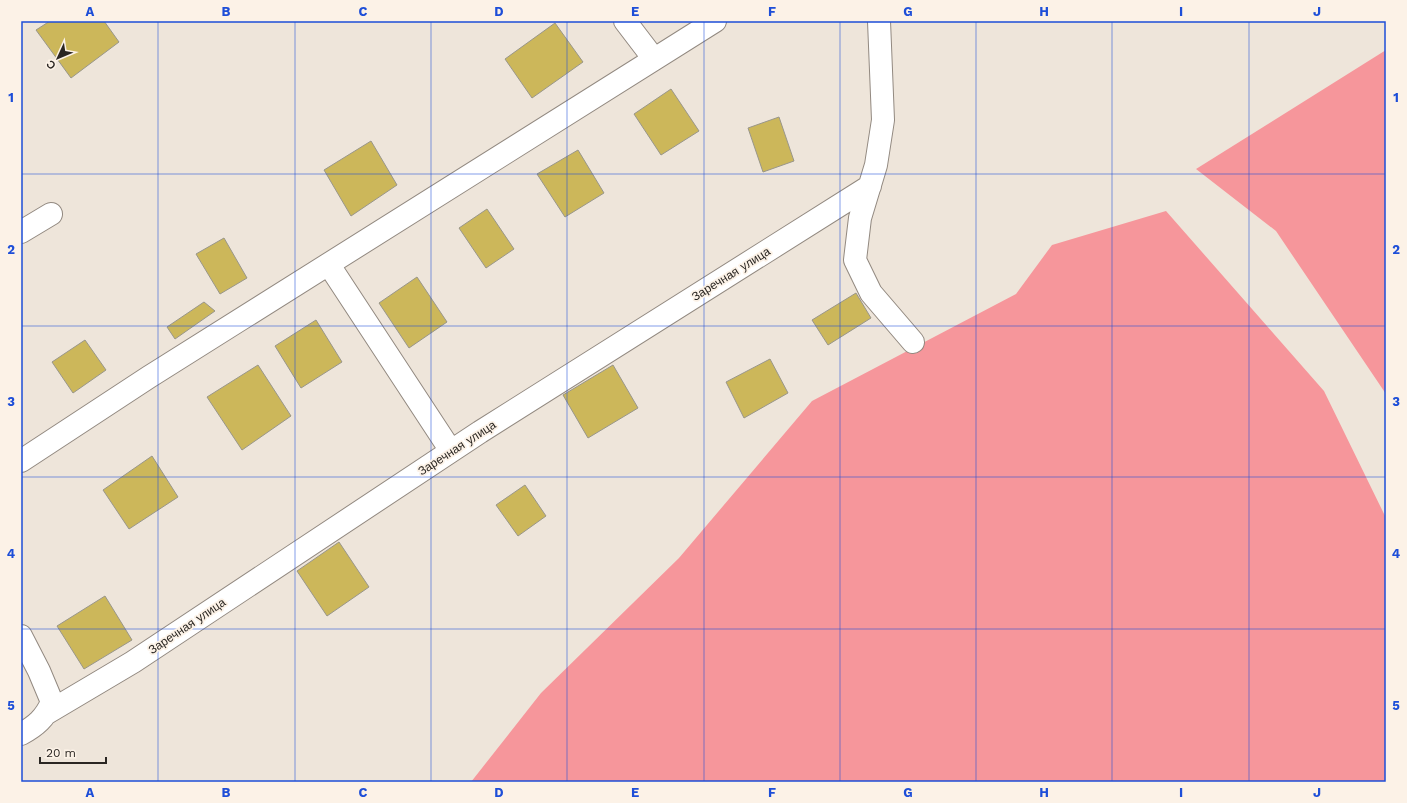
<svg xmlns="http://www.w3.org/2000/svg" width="1407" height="803" viewBox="0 0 1407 803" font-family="'Work Sans',sans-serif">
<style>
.forest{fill:#f6969b}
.building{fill:#ccb75a;stroke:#99968a}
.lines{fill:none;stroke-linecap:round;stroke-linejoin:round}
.minor-casing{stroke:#928980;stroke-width:24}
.minor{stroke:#fff;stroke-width:22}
.grid{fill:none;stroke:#1d4ed8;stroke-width:1;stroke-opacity:0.55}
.labels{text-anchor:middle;stroke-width:3.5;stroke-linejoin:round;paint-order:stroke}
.street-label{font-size:12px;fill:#2a2622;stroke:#fcf2e7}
.neatline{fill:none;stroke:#1d4ed8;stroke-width:1.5}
.grid-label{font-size:13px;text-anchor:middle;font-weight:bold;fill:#1d4ed8}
</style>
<rect width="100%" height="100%" fill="#eee5da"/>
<path class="forest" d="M1386,50V394L1276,231L1196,169Z
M1166,211L1324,391L1386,518V782H471L541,693L679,558L812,401L1016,294L1052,245Z"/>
<path class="building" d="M50,21H104L119,42L71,78L36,30Z
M555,23L583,62L532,98L505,59Z
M671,89L699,131L661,155L634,114Z
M779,117L794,161L763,172L748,128Z
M371,141L397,185L351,216L324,170Z
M578,150L604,193L565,217L537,174Z
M487,209L514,249L486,268L459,228Z
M224,238L247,278L220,294L196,254Z
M417,277L447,322L409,348L379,303Z
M856,293L871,318L828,345L812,320Z
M204,302L215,311L175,339L167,327Z
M316,320L342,362L301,388L275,346Z
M85,340L106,370L73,393L52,362Z
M770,359L788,393L744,418L726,382Z
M258,365L291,416L242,450L207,397Z
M613,365L638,408L588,438L563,395Z
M152,456L178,497L129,529L103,490Z
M525,485L546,516L518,536L496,505Z
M339,542L369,587L327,616L297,571Z
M105,596L132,640L84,669L57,626Z"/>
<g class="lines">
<defs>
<path id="minor" d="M625,21L654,59
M879,21L883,120L876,165L860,218L855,260L871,293L913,342
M21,232L51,214
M329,265L451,451
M21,461L149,377L715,21
M21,636L39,671L52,702C45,718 36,726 21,734
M47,713L133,662L480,432L870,186"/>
</defs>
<use href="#minor" class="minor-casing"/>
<use href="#minor" class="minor"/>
</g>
<path class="grid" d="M158,21V782M295,21V782M431,21V782M567,21V782M704,21V782M840,21V782M976,21V782M1112,21V782M1249,21V782M21,174H1386M21,326H1386M21,477H1386M21,629H1386"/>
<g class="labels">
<g class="street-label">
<text transform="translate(731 274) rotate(-32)" y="4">Заречная улица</text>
<text transform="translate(457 448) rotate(-33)" y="4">Заречная улица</text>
<text transform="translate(187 626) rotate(-34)" y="4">Заречная улица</text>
</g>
</g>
<rect width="1407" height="803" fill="none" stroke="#fcf2e7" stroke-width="44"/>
<g transform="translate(58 58) rotate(226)" stroke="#fcf2e7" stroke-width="3" paint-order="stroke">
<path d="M0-3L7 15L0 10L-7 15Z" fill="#2a2622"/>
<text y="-6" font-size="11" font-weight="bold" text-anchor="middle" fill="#2a2622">С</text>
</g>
<path d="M40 757v6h66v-6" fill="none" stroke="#2a2622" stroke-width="2"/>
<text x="46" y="757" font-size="12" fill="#2a2622" stroke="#fcf2e7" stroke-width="3" paint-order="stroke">20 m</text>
<rect x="22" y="22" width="1363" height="759" class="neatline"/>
<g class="grid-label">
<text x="90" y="16">A</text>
<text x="226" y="16">B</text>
<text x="363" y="16">C</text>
<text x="499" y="16">D</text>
<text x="635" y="16">E</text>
<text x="772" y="16">F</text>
<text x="908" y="16">G</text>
<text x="1044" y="16">H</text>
<text x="1181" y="16">I</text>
<text x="1317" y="16">J</text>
<text x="11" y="102">1</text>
<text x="1396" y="102">1</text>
<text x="11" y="254">2</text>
<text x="1396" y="254">2</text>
<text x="11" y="406">3</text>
<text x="1396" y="406">3</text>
<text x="11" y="558">4</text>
<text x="1396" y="558">4</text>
<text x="11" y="710">5</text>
<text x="1396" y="710">5</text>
<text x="90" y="797">A</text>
<text x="226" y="797">B</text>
<text x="363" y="797">C</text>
<text x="499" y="797">D</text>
<text x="635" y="797">E</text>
<text x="772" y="797">F</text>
<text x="908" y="797">G</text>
<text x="1044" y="797">H</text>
<text x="1181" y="797">I</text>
<text x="1317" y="797">J</text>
</g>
</svg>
